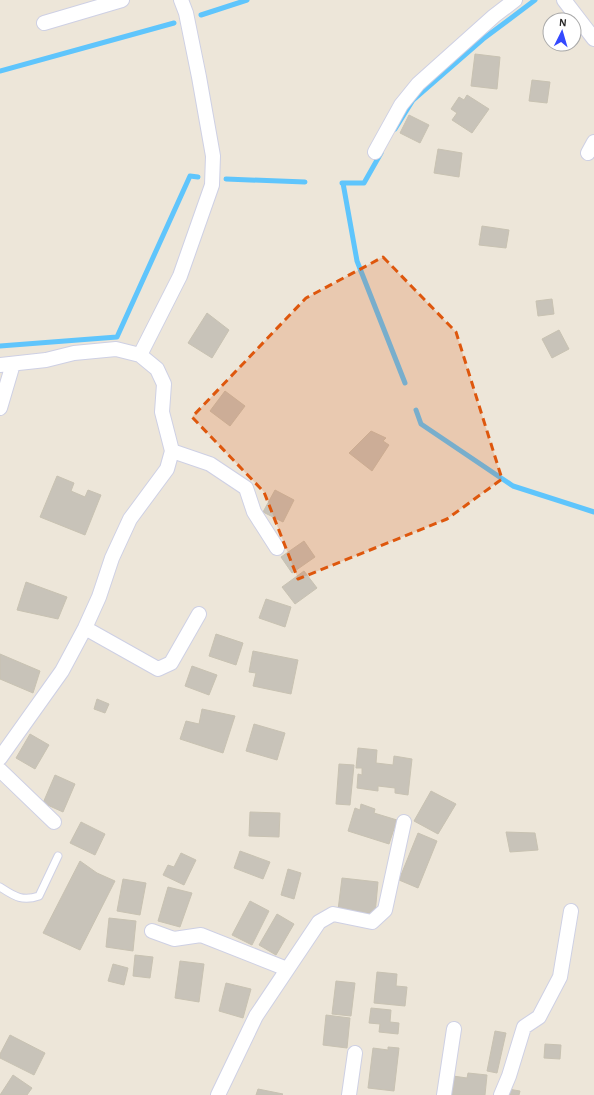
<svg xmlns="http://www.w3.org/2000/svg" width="594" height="1095" viewBox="0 0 594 1095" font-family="'Alegreya Sans',sans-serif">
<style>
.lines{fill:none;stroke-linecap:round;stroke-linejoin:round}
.stream{stroke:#5fc5fc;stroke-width:5}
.building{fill:#c8c3b9;stroke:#c8c2b2}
.service-casing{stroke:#ced0e4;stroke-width:9}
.minor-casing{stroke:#ced0e4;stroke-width:16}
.service{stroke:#fff;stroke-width:7}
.minor{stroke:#fff;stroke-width:14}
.marked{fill:#de570d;fill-opacity:0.2;stroke:#de570d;stroke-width:3;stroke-dasharray:8 5;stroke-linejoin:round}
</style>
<rect width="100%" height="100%" fill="#ede6d9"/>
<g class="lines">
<path class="stream" d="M201,15L247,0
M0,71L174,23
M395,129L413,100L483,39L535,0
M226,179L305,182
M342,183H364L381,153
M343,183L357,261L405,383
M0,346L117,337L190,176L198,177
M416,410L421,424L513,486L594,512"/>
</g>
<path class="building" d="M475,54L500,57L497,89L471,86Z
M532,80L550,82L547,103L529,101Z
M467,95L489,109L472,133L452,120L457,113L451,109L459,97L464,100Z
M409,115L429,125L420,143L400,133Z
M438,149L462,153L459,177L434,173Z
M482,226L509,230L506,248L479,245Z
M552,299L554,314L538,316L536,301Z
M207,313L229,330L212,358L188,343Z
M559,330L569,349L552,358L542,339Z
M225,391L245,406L230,426L210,411Z
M371,431L386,438L383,441L389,445L372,471L349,453Z
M57,476L74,483L71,491L85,497L88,490L101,495L85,535L40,517Z
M275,490L294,500L283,522L263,512Z
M304,541L315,557L292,573L281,557Z
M304,571L317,588L295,604L282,587Z
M26,582L67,597L58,619L17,610Z
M266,599L291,607L285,627L259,618Z
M216,634L243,643L236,665L209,656Z
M253,651L298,660L291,694L253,686L256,673L249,672Z
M0,654L40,671L33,693L0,679Z
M192,666L217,675L209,695L185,686Z
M97,699L109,704L105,713L94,709Z
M202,709L235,716L223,753L180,739L186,721L199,724Z
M254,724L285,733L277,760L246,751Z
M30,734L49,745L35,769L16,758Z
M358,748L377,750L376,763L393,765L394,756L412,759L408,795L395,793V788L378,786V791L357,788L358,774L362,775V768H356Z
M339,764L354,765L350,805L336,804Z
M55,775L75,784L63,812L43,803Z
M431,791L456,804L438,834L414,821Z
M361,804L375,809L374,813L397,820L389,844L348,831L355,808L360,810Z
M250,812L280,813L279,837L249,836Z
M81,822L105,834L95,855L70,843Z
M506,832L535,833L538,850L510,852Z
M418,833L437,841L418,888L399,880Z
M240,851L270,862L263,879L234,868Z
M181,853L196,860L184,885L163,875L168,865L174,867Z
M80,861L97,873L115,881L80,950L43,933Z
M288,869L301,873L294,899L281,895Z
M342,878L378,882L375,914L338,910Z
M123,879L146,883L140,915L117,911Z
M168,887L192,893L180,927L158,921Z
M250,901L269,911L252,945L232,935Z
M277,914L294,924L276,955L259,945Z
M109,918L136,921L133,951L106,947Z
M135,955L153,957L150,978L133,976Z
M180,961L204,964L199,1002L175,998Z
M113,964L128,968L124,985L108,981Z
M377,972L397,974L396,986L407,987L405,1006L374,1003Z
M336,981L355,983L351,1016L332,1014Z
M226,983L251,989L243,1018L219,1011Z
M371,1008L391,1010L390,1022L399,1023L398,1034L379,1032L380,1024L369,1023Z
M326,1015L350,1018L347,1048L323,1045Z
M495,1031L506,1033L497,1073L487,1071Z
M10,1035L45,1053L34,1075L0,1058V1054Z
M545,1044L561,1045L560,1059L544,1058Z
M388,1047L399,1048L394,1091L368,1088L373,1048L388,1050Z
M468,1073L487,1075L485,1095H451L453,1076L467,1078Z
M13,1075L32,1088L27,1095H0Z
M258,1089L283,1094L282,1095H256Z
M508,1089L520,1091L519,1095H507Z"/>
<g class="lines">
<defs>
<path id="service" d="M0,887C14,896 22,902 39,896L58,856"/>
<path id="minor" d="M564,0L594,39
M44,23L122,0
M375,152L401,105L418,84L494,16L515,0
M588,153L594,142
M0,365L46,360L74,353L116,349L140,355
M0,408L13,364
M172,451L210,464L246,488L254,512L277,548
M85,628L158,669L171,663L199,614
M0,758L62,671L85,628L99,597L112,558L130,519L167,469L172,451L162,412L164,384L157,369L140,355L180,276L212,185L213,156L199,77L186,13L181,0
M0,770L54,822
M152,931L174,939L201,935L287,969
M218,1095L256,1016L319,922L333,914L372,922L385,910L404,822
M349,1095L355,1053
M444,1095L454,1029
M501,1095L509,1076L524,1027L539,1017L560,977L571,911"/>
</defs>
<use href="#service" class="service-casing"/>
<use href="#minor" class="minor-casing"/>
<use href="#service" class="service"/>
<use href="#minor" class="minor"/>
</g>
<path class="marked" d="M383,257L456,332L502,479L447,519L298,579L264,492L192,417L306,298Z"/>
<g transform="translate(562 32) rotate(5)"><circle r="19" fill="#ffffff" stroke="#a9a9a9"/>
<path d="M0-3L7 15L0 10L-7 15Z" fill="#3449ff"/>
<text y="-6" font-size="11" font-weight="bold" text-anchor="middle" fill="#292929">N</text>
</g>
</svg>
